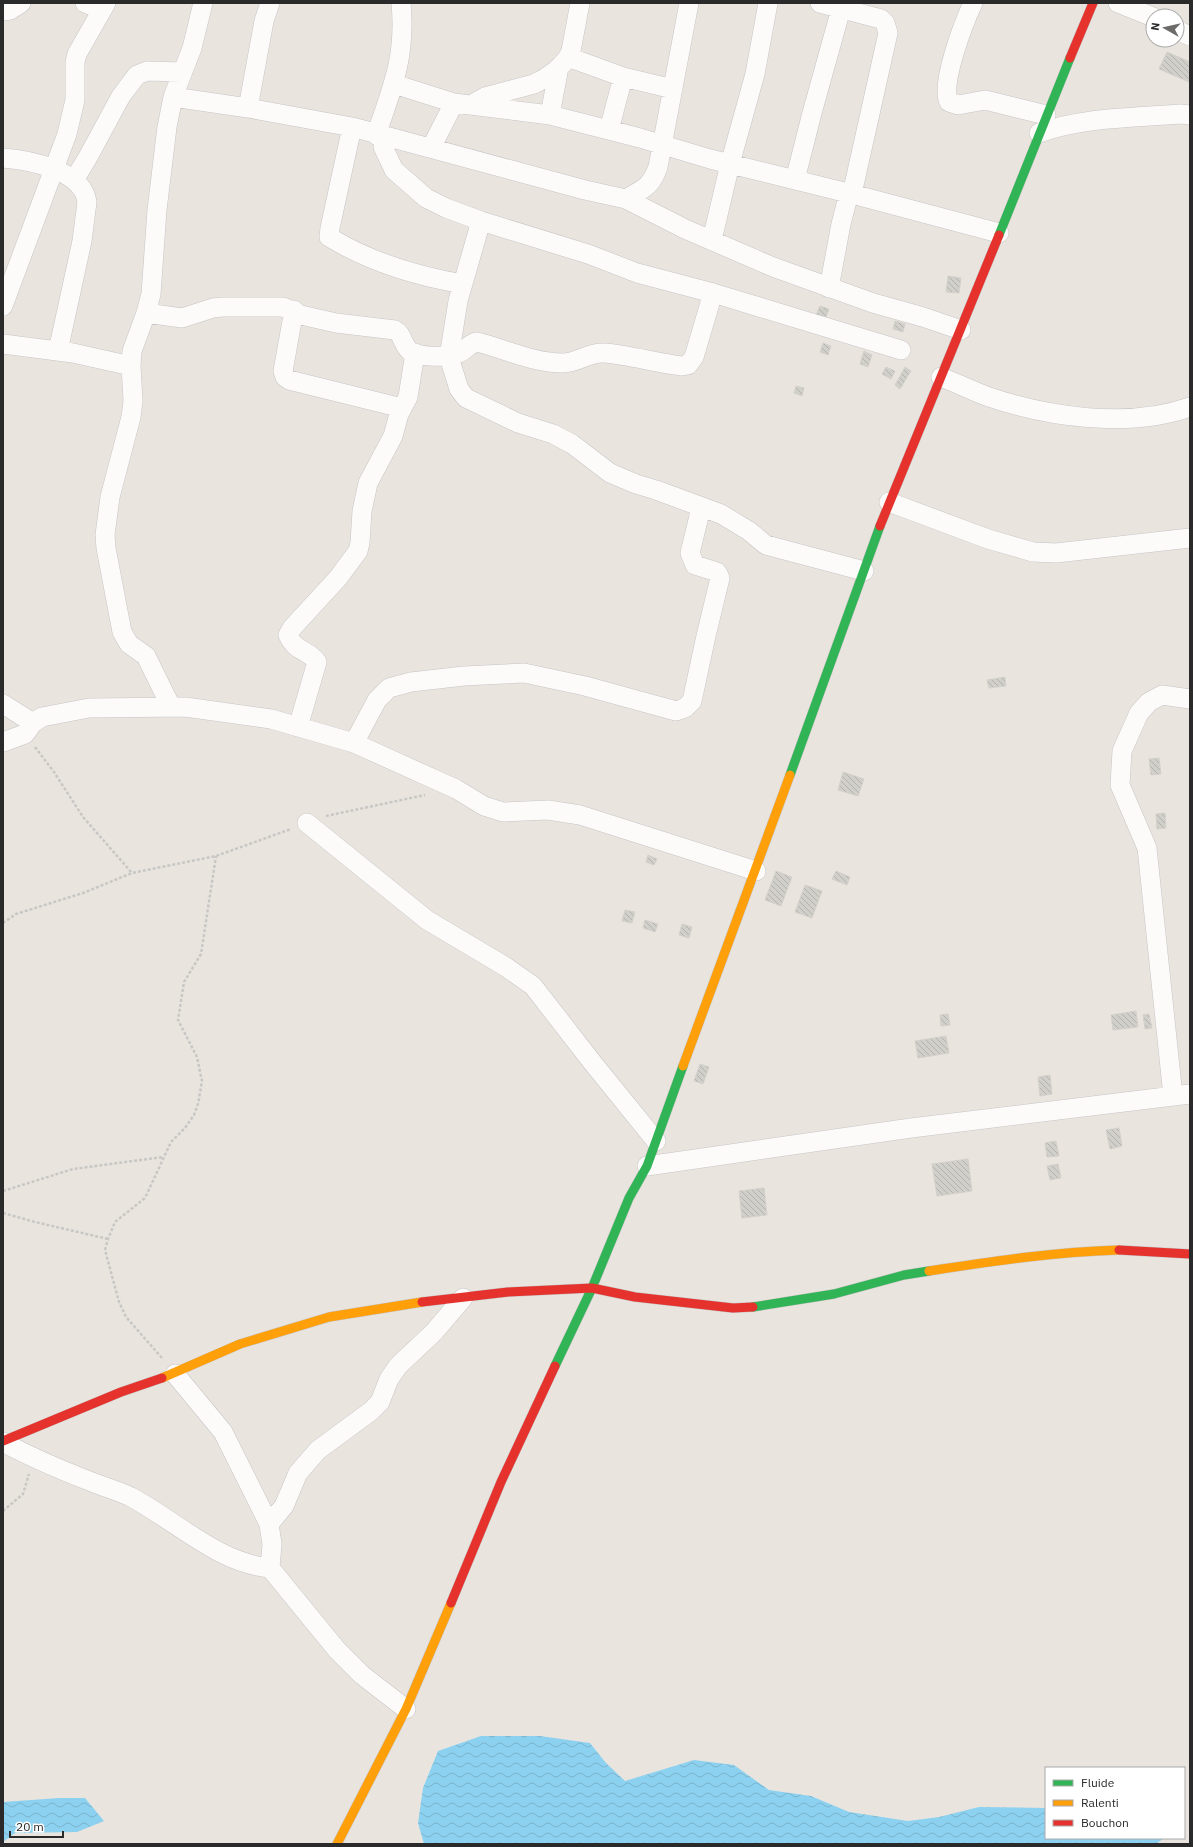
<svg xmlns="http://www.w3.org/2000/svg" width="1193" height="1847" viewBox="0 0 1193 1847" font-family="'IBM Plex Sans',sans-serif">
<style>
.water{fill:url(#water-waves)}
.building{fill:url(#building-back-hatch);stroke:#d4d0cb}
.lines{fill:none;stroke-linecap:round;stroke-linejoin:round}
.street-casing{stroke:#c6c4c5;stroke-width:20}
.fast-casing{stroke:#c6c4c5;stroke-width:10}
.slow-casing{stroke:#c6c4c5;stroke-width:10}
.jam-casing{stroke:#c6c4c5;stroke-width:10}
.path{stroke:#c8c7c6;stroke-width:2.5;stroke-dasharray:3 2;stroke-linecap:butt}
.street{stroke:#fcfbfa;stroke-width:19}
.fast{stroke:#30b455;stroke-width:9}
.slow{stroke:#ff9f0a;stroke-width:9}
.jam{stroke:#e5322d;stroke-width:9}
</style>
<defs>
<pattern id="water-waves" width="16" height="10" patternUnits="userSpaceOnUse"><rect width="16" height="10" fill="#8dd1f0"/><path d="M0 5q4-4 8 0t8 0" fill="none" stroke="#7ab4ce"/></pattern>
<pattern id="building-back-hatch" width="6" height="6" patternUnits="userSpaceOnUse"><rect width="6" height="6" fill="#d1cfca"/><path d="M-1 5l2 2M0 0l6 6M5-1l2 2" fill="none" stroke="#b4b2ae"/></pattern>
</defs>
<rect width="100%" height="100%" fill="#e9e5de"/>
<path class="water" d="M481,1736H540L590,1743L606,1763L625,1781L694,1760L734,1765L769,1790L811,1796L849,1812L908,1821L939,1817L979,1807L1046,1808V1838H1164L1156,1844H424L418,1823L423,1788L438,1751Z
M59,1798H85L104,1821L77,1832L15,1833L3,1842V1802Z"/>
<path class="building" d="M1167,52L1190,62L1189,82L1159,69Z
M948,276L961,278L959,293L946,292Z
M820,306L829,309L824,322L815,318Z
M895,321L905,324L903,332L893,329Z
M823,343L831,346L828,355L820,352Z
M864,351L872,355L868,367L860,364Z
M886,367L895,371L891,379L882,374Z
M905,367L911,371L900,389L895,385Z
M796,386L804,388L802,396L794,393Z
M1005,677L1006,686L989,688L987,680Z
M1159,758L1161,774L1151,775L1149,759Z
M843,772L864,779L858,796L838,790Z
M1165,813L1166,828L1157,829L1156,814Z
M648,855L657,859L654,865L646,862Z
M776,871L792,877L781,906L765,900Z
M836,871L850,877L847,885L832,879Z
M805,885L822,891L812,918L795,912Z
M625,910L635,912L632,923L622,921Z
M645,920L658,924L655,932L643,928Z
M682,924L692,927L689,938L679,935Z
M1136,1011L1138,1027L1113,1030L1111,1015Z
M948,1014L950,1025L941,1026L940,1015Z
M1149,1014L1152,1028L1145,1029L1143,1015Z
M946,1036L949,1053L918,1058L915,1041Z
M700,1064L709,1067L703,1084L694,1081Z
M1050,1075L1052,1094L1040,1096L1038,1077Z
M1119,1128L1122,1146L1110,1149L1106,1130Z
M1056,1141L1059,1156L1047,1157L1045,1143Z
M968,1159L972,1191L937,1196L932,1164Z
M1058,1164L1061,1178L1050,1180L1047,1166Z
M764,1188L767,1215L742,1218L739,1191Z"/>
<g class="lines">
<defs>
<path id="street" d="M85,3L102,10
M820,3L881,19L885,23L888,33L852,194
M973,3C964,22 940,84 949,102L958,105L985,100L1046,115
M1118,3L1153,17
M3,11L10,10L21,3
M1177,30L1190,36
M568,57L623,77L673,89
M394,84L454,103L550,115L640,138L710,159L852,194L999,233
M173,97L248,108L352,127L585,190L626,199L685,229L773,267L873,303L923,317L961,330
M474,103L485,97L534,84C547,78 566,65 571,51L580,3
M248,108L264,21L270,3
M550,115L559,67
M352,127L330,228L329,237C370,262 416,276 463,284
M609,130L623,77
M1039,133C1083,117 1133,118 1180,114L1190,115
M376,135C393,87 406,55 401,3
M385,137L383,147L394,170L426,198L446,208L481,221L588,254L637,273L713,293L901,350
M431,148L454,103
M3,158C29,160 83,170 87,202L82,241L58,351
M74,180L88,157L121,96L137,75L147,71L182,72
M795,180L812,113L841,9
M626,199C643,189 651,187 658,167L689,3
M481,221L458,301L449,357L459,389L466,398L518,423L553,434L572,444L610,473L636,484L656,490L721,514L749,531L766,545L864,571
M712,240L730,164L755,74L768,3
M829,288L841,224L849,193
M3,306L67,134L75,100V62L77,54L106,3
M294,310L283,371L285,377L289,380L402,408
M146,313L182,318L213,308L223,307H283L301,315L336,323L395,330C403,334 403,347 411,352C421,357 449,358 459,353C466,350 470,343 477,342C505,349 533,363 563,363C578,363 588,352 604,353C630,355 656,363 682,366L688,365L694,357L713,293
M3,344L73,353L131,366
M941,377C956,383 971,390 986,396C1047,417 1128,429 1190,407
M889,502L988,539L1033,552L1056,553L1190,538
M3,704L33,723
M171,707L146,656L129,644L122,632L106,548L105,535L110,497L131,417L133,401L131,366L132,351L146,313L151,294L157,210L167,127L173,97L192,48L203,3
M298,727L317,662C308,649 296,653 288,635L292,628L338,578L358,551L360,543L362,511L368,483L393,436L399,414L408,397L415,353
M3,742L25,734L33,723L42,717L89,708L185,707L271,719L354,743L456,789L484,806L503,812L548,810L580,815L756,871
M354,743L377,700L389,688L411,682L464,676L524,673L585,686L676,711L685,708L692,701L706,636L720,578L717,572L695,565L690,553L701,508
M307,823L427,920L506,967L533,986L592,1062L656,1141
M1173,1096L1147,848L1120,785L1122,751L1139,713L1149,702L1162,695L1190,699
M647,1166L911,1128L1190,1094
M175,1374L223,1432L269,1524L272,1544L270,1568
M3,1442C32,1458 61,1470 92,1482C104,1487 119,1491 131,1497C176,1521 218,1563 270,1568L337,1650L362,1675L406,1709
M269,1524L284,1506L298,1473L318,1450L371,1411L380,1402L389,1379L398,1366L434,1332L463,1298"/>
<path id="fast" d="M999,235L1070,58
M790,775L880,526
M753,1307L834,1294L904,1275L929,1271
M555,1366L592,1288L629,1198L647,1166L683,1066"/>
<path id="slow" d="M683,1066L790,775
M929,1271C992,1261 1055,1252 1119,1250
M162,1378L240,1344L329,1317L422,1302
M337,1844L406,1709L451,1603"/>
<path id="jam" d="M1070,58L1093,3
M880,526L999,235
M1119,1250L1190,1254
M422,1302L508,1292L592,1288L635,1297L733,1308L753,1307
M3,1441L121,1392L162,1378
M451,1603L501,1482L555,1366"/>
</defs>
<use href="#street" class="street-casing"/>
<use href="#fast" class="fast-casing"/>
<use href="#slow" class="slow-casing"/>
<use href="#jam" class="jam-casing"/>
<path class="path" d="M35,747L54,772L83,817L132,873
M326,816L425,795
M3,923L16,914L83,893L132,873L216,856L291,829
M3,1191L73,1169L163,1157
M3,1213L35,1222L108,1239
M162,1358L126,1317L119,1302L105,1250L108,1239L115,1222L145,1198L171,1142L185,1128L194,1115L198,1104L202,1081L197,1057L178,1020L184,982L201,954L216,856
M3,1511L23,1494L29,1474"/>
<use href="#street" class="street"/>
<use href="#fast" class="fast"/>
<use href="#slow" class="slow"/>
<use href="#jam" class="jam"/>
</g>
<rect width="1193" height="1847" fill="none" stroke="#2a2a2a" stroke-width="8"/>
<rect x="1045" y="1767" width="140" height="72" fill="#ffffff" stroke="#aaaaaa"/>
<rect x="1053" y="1780" width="20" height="6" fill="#30b455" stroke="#aaaaaa"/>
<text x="1081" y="1787" font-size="12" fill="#2a2a2a">Fluide</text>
<rect x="1053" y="1800" width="20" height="6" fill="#ff9f0a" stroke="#aaaaaa"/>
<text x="1081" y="1807" font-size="12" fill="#2a2a2a">Ralenti</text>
<rect x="1053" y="1820" width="20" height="6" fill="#e5322d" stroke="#aaaaaa"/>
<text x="1081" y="1827" font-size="12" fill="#2a2a2a">Bouchon</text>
<g transform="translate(1165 28) rotate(278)"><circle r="19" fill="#ffffff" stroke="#aaaaaa"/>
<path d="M0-3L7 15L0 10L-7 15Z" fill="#6d6b69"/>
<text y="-6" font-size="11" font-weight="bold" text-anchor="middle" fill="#2a2a2a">N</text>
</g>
<path d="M10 1831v6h53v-6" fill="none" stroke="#2a2a2a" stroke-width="2"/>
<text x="16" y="1831" font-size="12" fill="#2a2a2a" stroke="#ffffff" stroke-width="3" paint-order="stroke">20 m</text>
</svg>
